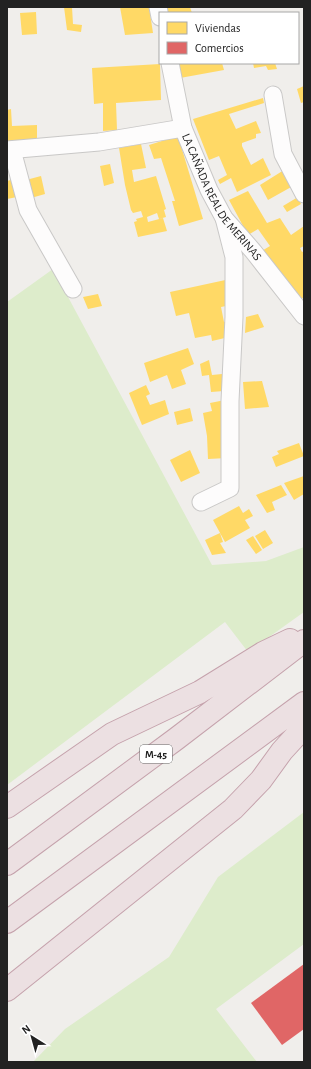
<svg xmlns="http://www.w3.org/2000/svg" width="311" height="1069" viewBox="0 0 311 1069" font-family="'Alegreya Sans',sans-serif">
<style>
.grass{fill:#ddeccb}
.homes{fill:#ffd966}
.shops{fill:#e06666}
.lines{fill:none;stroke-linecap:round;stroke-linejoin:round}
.minor-casing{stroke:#c9c8c7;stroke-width:19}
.highway-casing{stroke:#c5a2ac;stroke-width:24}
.minor{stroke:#fdfcfc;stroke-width:17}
.highway{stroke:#ece0e2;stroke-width:22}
.labels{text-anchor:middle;stroke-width:4;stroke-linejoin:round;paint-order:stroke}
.shield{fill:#fff;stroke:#646464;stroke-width:1}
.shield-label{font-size:11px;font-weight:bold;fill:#222}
.street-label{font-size:12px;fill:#222;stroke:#fff}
</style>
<rect width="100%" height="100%" fill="#f0eeeb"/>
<path class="grass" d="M53,269L212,565L266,561L304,547V612L248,652L225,622L7,785V302Z
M304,812V944L216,1009L257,1062H33L65,1029L169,957L218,877Z"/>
<path class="homes" d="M64,7H72L73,24L82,25L81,32L67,30Z
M120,7H149L153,33L125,35Z
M164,7H190L192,13H166Z
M36,12L37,34L22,35L20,13Z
M178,63H222L224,70L180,78Z
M253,63H275L277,69L268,70L266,66L254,68Z
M160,64L161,100L116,103L117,130L103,131V103L94,104L92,68Z
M304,86V102L301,103L297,89Z
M263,98L264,103L229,114L236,129L256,121L261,133L256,134V138L242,143V146L251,165L263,158L271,175L237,192L231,178L220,184L218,180L227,175L219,156L209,160L193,119Z
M11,109L12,126L37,125V141L7,142V110Z
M178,136L203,219L179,226L172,201H175L161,158L154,159L149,145Z
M141,144L146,168L132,170L134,182L156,176L166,209L164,210L166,217L159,219L157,213L147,217L148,222L163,218L167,231L138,237L134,222L137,221L136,219L143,217L141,211L133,213L131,210L125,185L119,148Z
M110,164L114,183L104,186L100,166Z
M284,170L293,186L268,200L260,185Z
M41,176L45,194L31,198L26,180Z
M14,179L17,197L7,199V181Z
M248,191L267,223L280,218L291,235L304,226V246L300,248L302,252L304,251V297L300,300L260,252L270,246L258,229L248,235L229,200Z
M298,197L301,204L287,212L283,206Z
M230,279L231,305L221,307L224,322L230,321L229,337L212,341L211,335L195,338L189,313L176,316L170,292Z
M98,294L102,306L88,309L83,297Z
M258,314L264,327L245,333L246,317Z
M188,348L194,364L181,370L186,384L172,389L167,375L150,382L144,363Z
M209,360L212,375L222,374L224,391L211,392L209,375L202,376L200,364Z
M262,381L269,407L245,409L243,382Z
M146,385L150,394L146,396L150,405L165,400L169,414L142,425L129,393Z
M225,400L227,458L208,459L207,436L203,413L212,411L210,403Z
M190,408L193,421L177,425L174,412Z
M299,443L304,456L276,467L272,457L279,454L277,451Z
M190,450L200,473L181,482L170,460Z
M304,476V494L294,500L284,483Z
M281,485L287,495L272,502L275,510L267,513L256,495Z
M239,506L243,513L249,509L253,516L245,520L250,528L225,542L213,520Z
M265,530L273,543L263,549L255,536Z
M220,533L223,542L220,543L226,553L212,555L205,540Z
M253,536L262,550L256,554L246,540Z"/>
<path class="shops" d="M304,964V1029L282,1045L251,1003Z"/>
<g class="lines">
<defs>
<g id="minor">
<path d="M158,7L160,17"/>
<path id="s1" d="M170,63L183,128L209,190L224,218L253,251L304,316"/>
<path d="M273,95L283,154L304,194"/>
<path d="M7,150L99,142L183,128"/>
<path d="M12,150L28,210L73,289"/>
<path d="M201,502L230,488V401L234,317V257L224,218"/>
</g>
<path id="highway" d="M7,807L112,734L200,692L263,653L290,640
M7,864L176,739L304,641
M7,922L304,703
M7,990L233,809L261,780L282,751L304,727"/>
</defs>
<use href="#minor" class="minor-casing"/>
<use href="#highway" class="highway-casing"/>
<use href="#minor" class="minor"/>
<use href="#highway" class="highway"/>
</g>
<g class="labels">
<rect class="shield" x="140" y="745" width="32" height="18" rx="3"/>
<g class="shield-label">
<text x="156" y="758">M-45</text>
</g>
<g class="street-label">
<text dy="4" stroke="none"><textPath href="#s1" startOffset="146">LA CAÑADA REAL DE MERINAS</textPath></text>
</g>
</g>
<rect width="311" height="1069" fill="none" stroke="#222222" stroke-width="16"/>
<rect x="159" y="12" width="140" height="52" fill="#ffffff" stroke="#a7a7a7"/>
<rect x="167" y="22" width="20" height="12" fill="#ffd966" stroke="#a7a7a7"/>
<text x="195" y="32" font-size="12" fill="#222222">Viviendas</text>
<rect x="167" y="42" width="20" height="12" fill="#e06666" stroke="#a7a7a7"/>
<text x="195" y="52" font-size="12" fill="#222222">Comercios</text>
<g transform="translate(32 1037) rotate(323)" stroke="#ffffff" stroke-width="3" paint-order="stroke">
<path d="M0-3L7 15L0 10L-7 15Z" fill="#222222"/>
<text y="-6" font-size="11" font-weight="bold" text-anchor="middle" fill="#222222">N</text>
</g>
</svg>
